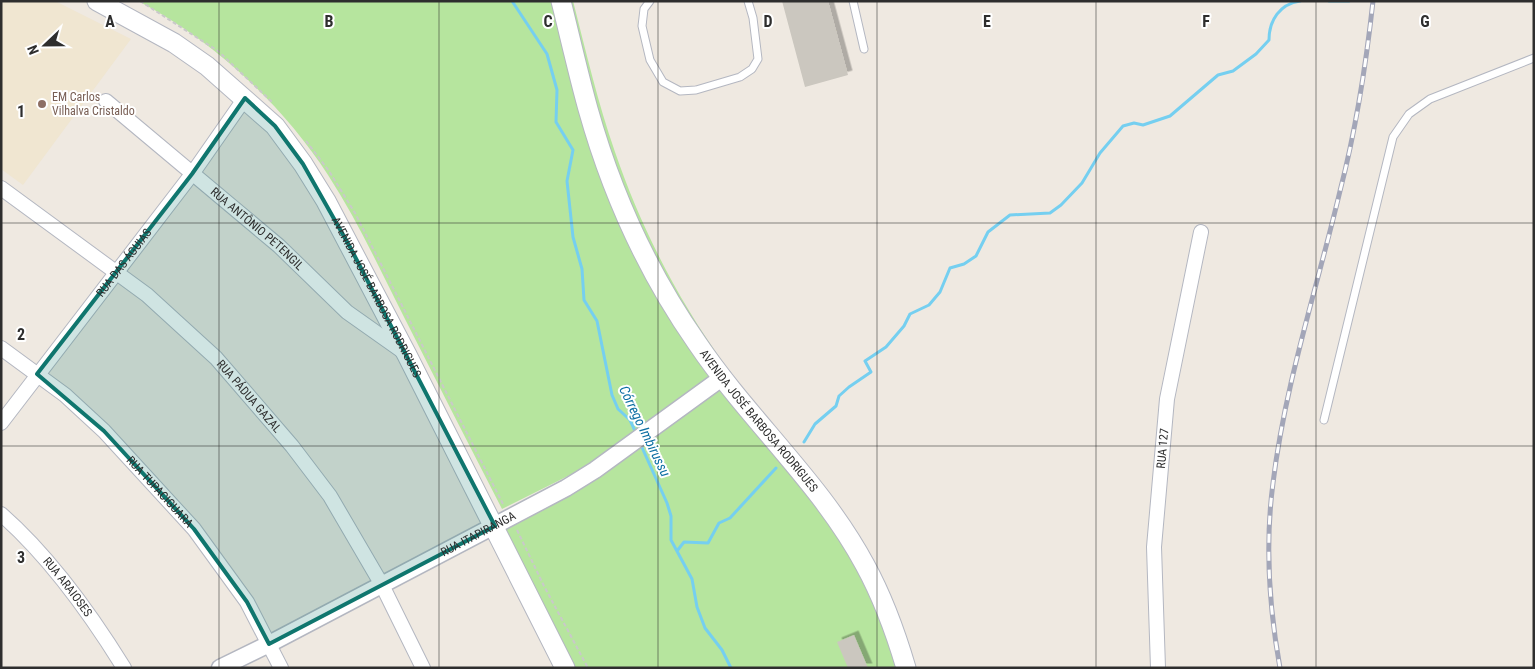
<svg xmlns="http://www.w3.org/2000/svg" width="1535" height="669" viewBox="0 0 1535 669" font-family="'Roboto Condensed',sans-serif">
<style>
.education{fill:#f0e6d1}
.green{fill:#b6e59e}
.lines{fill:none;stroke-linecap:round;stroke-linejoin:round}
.stream{stroke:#75cff0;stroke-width:3}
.building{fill:#cbc7bf;filter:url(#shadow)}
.service-casing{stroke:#b4b7c1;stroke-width:9}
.minor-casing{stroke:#b4b7c1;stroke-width:16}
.tertiary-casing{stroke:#b4b7c1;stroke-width:19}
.secondary-casing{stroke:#b4b7c1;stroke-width:21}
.path{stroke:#c9c9c9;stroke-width:2;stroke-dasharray:4 2.5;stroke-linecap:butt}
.service{stroke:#fff;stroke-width:7}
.minor{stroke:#fff;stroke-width:14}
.tertiary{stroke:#fff;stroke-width:16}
.secondary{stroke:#fff;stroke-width:19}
.rail-casing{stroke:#a3a6b8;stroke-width:5}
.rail{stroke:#fff;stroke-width:3;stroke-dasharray:9;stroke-linecap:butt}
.marked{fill:#0f766e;fill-opacity:0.2;stroke:#0f766e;stroke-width:4;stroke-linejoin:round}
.grid{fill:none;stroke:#2e2e2e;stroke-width:1;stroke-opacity:0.55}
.education-dot{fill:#8d6e63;stroke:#fff;stroke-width:2}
.labels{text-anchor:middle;stroke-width:4;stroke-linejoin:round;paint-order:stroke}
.education-label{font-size:12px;fill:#785e54;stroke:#fff;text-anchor:start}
.street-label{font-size:12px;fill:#2e2e2e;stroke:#fff}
.water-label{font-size:14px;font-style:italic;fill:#0d6fa3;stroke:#fff}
.grid-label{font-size:16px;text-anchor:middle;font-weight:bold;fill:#2e2e2e;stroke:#fff;stroke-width:4;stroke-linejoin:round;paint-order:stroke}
</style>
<defs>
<filter id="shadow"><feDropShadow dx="4.5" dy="-4.5" stdDeviation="0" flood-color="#0004"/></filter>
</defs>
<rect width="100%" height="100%" fill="#efe9e1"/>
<path class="education" d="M1,1H55L131,39L23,185L1,169Z"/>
<path class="green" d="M138,1H573C586,52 598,103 615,152C641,228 678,300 725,365L601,456L572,474L502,509C470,447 438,384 406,321C381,272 358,221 328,175C282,104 213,40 138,1Z
M714,374L832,527L855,566L875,608L898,668H567L492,518L562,482L591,464Z"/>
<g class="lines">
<path class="stream" d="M512,1L547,54L557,90L556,122L573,150L567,181L573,237L582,269L584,300L597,321L612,395L618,409L630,420L636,433
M1329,1H1349
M804,442L815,424L836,406L839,396L849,387L871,372L865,361L886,347L904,326L910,314L929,305L940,292L950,268L964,264L976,256L988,232L1010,215L1050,213L1061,205L1082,183L1100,153L1123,126L1134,123L1143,125L1170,116L1218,75L1233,71L1256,54L1269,40C1269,20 1280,4 1300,1
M640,443L667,503L671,516V540L692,579L697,607L705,628L722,650L731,668
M677,551L684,542L708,543L719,523L730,518L776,468"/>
</g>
<path class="building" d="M782,1H828L848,75L805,87Z
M854,635L868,668H848L837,642Z"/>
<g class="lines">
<defs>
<path id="service" d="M650,1L644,9L642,26L650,60L663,82L680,91L696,90L740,77L752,69L758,59L753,18L748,1
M853,1L864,49
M1324,420L1393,137L1409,114L1430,99L1534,58"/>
<g id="minor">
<path id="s1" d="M106,101L279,246L347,312L405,353"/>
<path id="s2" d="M1,188L147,295L216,358L292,446L330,496L382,585L423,668"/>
<path id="s3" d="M1,348L65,395L104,431L194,529L247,602L281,668"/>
<path id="s4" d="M1,423L192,174L245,98"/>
<path id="s5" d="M1,514C50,557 90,613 124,668"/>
<path id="s6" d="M1158,668L1154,547L1167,399L1201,232"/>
</g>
<g id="tertiary">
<path id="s7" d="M220,668L269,644L566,488L595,470L723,377"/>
</g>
<g id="secondary">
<path id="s8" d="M97,1L174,43L207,66L275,126L303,164L326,201L407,355L565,668"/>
<path id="s9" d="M561,1C570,37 578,73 588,109C611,191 648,273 697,343C749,420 821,483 865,565C882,596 896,634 906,668"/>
</g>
</defs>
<use href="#service" class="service-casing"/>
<use href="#minor" class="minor-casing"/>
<use href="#tertiary" class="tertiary-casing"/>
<use href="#secondary" class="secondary-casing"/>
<path class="path" d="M140,1L218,51L272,102
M306,141L329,171L355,213L504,506
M517,530L544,586L588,668"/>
<use href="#service" class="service"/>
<use href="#minor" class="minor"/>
<use href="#tertiary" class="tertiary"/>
<use href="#secondary" class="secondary"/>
<defs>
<path id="rail" d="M1280,668C1269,607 1265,544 1273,483C1285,384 1317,288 1340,191C1356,129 1366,65 1373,1"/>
</defs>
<use href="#rail" class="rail-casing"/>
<use href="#rail" class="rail"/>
</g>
<path class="marked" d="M245,98L275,126L303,164L350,247L495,526L269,644L247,602L194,529L104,431L37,374L192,174Z"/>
<path class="grid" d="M219,1V668M439,1V668M658,1V668M877,1V668M1096,1V668M1316,1V668M1,223H1534M1,446H1534"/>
<circle class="education-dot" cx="42" cy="104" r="5"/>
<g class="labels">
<g class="education-label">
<text x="52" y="101">EM Carlos<tspan x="52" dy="14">Vilhalva Cristaldo</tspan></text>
</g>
<g class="street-label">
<text dy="4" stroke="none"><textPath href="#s1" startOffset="198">RUA ANTÔNIO PETENGIL</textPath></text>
<text dy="4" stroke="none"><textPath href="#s4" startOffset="202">RUA DAS ÁGUIAS</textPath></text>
<text dy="4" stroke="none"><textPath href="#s8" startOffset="418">AVENIDA JOSÉ BARBOSA RODRIGUES</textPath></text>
<text dy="4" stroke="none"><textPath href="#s2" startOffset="325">RUA PÁDUA GAZAL</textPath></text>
<text dy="4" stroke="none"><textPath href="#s9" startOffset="470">AVENIDA JOSÉ BARBOSA RODRIGUES</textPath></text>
<text dy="4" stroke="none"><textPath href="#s6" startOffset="220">RUA 127</textPath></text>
<text dy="4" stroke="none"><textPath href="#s3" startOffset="215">RUA TUPACIGUARA</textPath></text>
<text dy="4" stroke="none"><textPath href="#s7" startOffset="291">RUA ITAPIRANGA</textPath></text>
<text dy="4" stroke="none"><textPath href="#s5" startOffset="99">RUA ARAIOSES</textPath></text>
</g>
<g class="water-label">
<text transform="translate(645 431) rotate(64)" y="5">Córrego Imbirussu</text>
</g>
</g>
<g class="grid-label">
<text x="110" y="27">A</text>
<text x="329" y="27">B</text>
<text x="548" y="27">C</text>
<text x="768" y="27">D</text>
<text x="987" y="27">E</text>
<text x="1206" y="27">F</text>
<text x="1425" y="27">G</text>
<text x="21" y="117">1</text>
<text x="21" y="340">2</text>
<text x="21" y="563">3</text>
</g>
<rect width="1535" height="669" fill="none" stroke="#2e2e2e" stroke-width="5"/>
<g transform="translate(45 45) rotate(248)" stroke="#ffffff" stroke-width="4" paint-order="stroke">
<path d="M0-4L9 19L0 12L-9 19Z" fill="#2e2e2e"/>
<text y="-8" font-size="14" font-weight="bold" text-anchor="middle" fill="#2e2e2e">N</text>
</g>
</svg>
